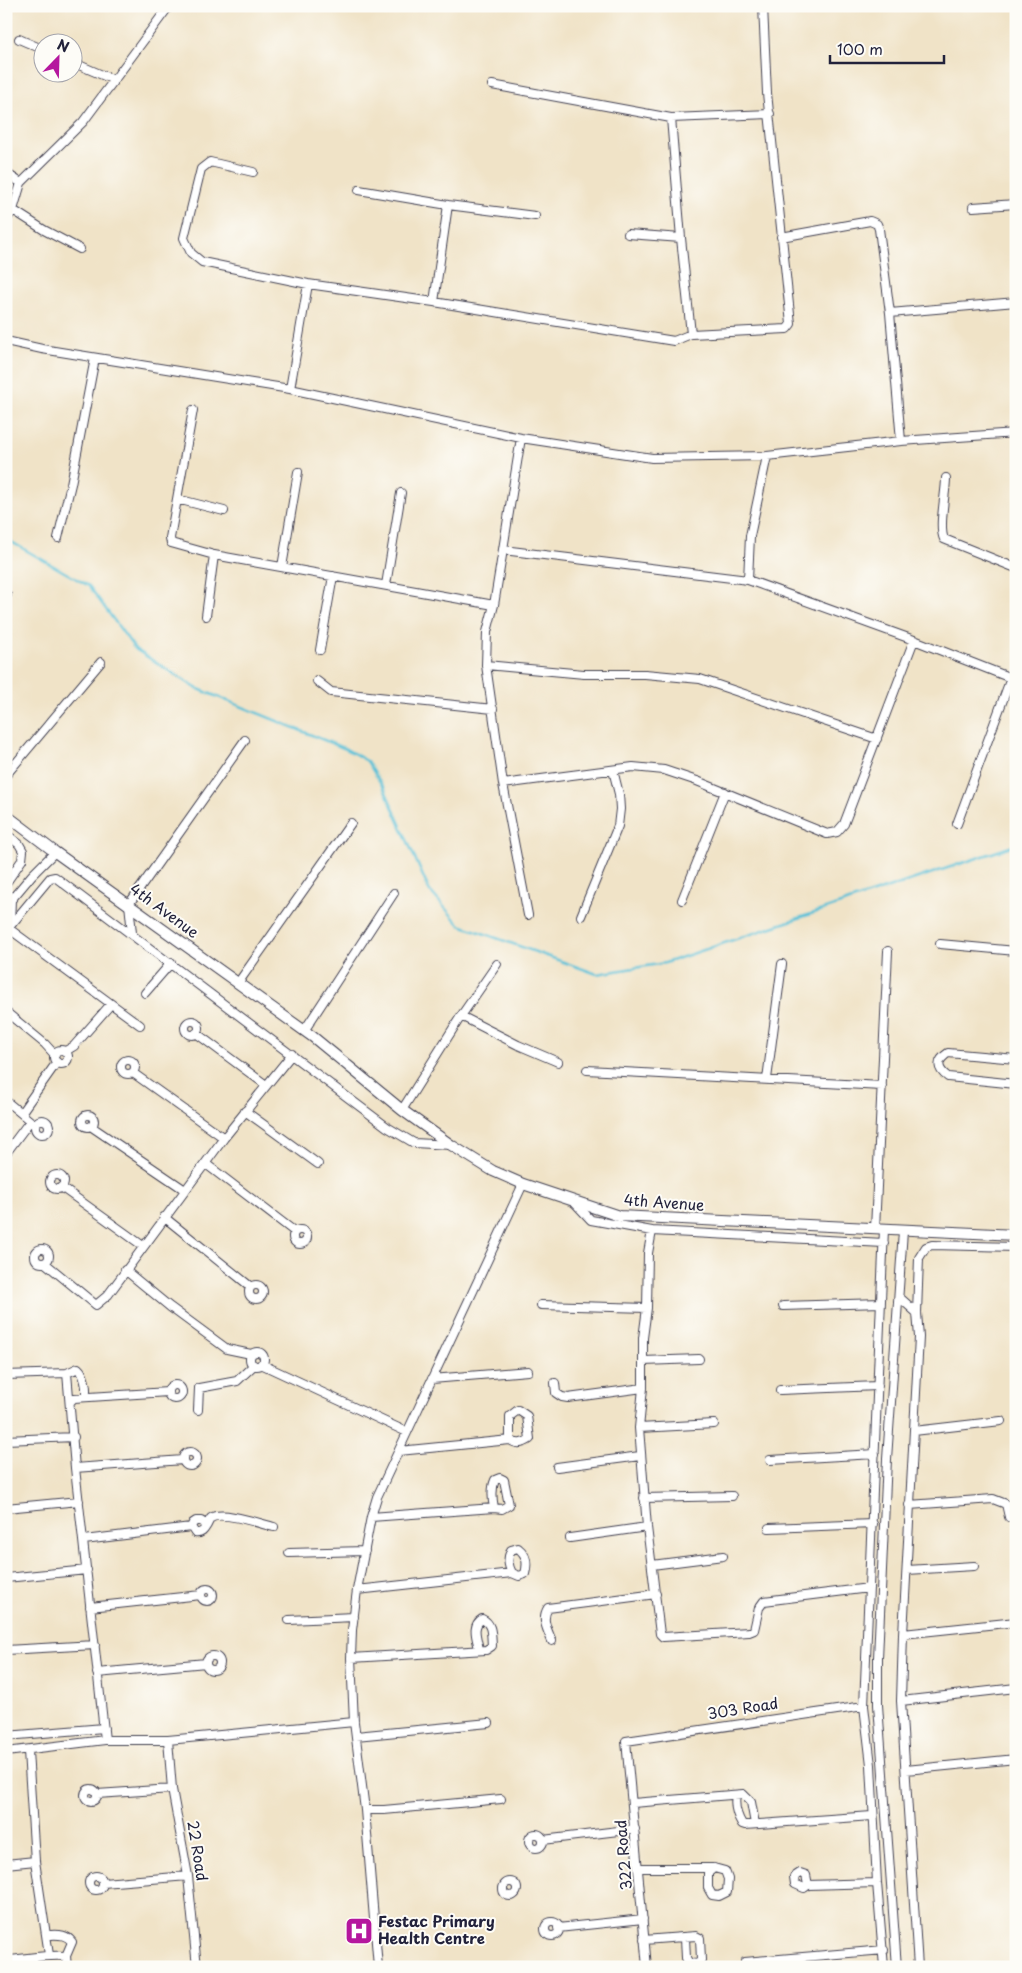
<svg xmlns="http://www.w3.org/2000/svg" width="1022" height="1973" viewBox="0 0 1022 1973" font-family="'Playpen Sans',sans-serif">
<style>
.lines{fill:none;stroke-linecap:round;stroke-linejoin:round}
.stream{stroke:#5bc1d8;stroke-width:2.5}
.minor-casing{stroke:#413f50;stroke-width:10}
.major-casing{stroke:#413f50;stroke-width:12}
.minor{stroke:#fff;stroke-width:8}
.major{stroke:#fff;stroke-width:10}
.labels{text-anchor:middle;stroke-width:4;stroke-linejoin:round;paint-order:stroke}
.street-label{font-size:15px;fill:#22223b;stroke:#fdfcf7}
.poi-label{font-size:15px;font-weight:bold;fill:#22223b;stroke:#fdfcf7;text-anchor:start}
</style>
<rect width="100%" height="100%" fill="#fdfcf7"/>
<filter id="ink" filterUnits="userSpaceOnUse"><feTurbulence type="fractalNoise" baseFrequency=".02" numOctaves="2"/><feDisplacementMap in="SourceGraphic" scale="10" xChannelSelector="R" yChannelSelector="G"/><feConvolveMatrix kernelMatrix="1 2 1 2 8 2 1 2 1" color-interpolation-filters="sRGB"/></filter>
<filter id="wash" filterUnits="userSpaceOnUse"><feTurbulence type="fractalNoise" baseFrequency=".0096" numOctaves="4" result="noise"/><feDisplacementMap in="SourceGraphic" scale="20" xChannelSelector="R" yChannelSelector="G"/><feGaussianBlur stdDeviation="1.12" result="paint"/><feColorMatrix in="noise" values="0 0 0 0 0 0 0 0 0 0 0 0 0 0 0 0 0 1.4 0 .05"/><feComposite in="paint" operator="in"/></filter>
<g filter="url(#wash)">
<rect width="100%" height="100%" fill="#f0e3c7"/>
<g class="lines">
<path class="stream" d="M6,539L89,586L135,649L196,688L346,749L367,761L385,790L429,890L460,925L597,974L665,963L1016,845"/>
</g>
</g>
<g filter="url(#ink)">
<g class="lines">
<defs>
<path id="minor" d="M19,39L42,49
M72,62L114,80
M492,85L671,118L681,238L691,334
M671,118L770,114
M253,172L210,162L201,169L184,238L191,253L202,262L308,284L434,302L674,341L691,334L787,329L791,324L767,93L763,6
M6,173L21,183
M359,190L448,205
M973,207L1016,204
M13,210L44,230L80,249
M6,220L13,210L21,183L83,122L169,6
M628,234L681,238
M781,237L870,221L877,224L879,229L890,313L901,441
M434,302L448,205L535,216
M890,313L1016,302
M6,341L42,349L290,389L521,438L652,458L767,456L901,441L1016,433
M290,389L308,284
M193,410L170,538L171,543L214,555L494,605
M521,438L494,605L487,632L486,665L503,784L528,915
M946,478C946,494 938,527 944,539L1016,568
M177,499L224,511
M58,538L71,484L95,358
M503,550L748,580L914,640L1016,680
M282,567L298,472
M748,580L750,536L767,456
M386,585L401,493
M6,596L7,595
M206,616L214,555
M320,650L333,576
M486,665L584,674H645L700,679L877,739
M317,681L331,692L493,709
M6,775L101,662
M503,784L633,767L664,770L697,781L827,834L837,832L844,824L914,640
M957,824L1011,678
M6,834L19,844L23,851L22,860L6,883
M682,900L725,792
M6,906L32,875L55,852
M581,916L618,826L620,809L619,794L613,770
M10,925L11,899
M8,928L140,1025
M6,931L50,878L55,877L387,1127L414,1143L451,1145
M132,933L129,904L245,740
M940,944L1016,951
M238,983L351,823
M145,993L171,963
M6,1012L45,1044L55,1055
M461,1016L518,1045L558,1062
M185 1028a7 7 0 1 1 14 0a7 7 0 1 1-14 0Z
M304,1031L394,893
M196,1033L266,1085
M54 1057a7 7 0 1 1 14 0a7 7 0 1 1-14 0Z
M64,1052L74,1046L111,1004
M1016,1059L948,1053C936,1061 937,1069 948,1077L1016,1084
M121 1067a7 7 0 1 1 14 0a7 7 0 1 1-14 0Z
M587,1070L882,1086
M133,1073L224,1138
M767,1079L782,964
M6,1101L34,1124
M402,1110L461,1016L497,964
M245,1111L318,1164
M21,1113L57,1062
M82 1121a6 6 0 1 1 12 0a6 6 0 1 1-12 0Z
M35 1127a7 7 0 1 1 14 0a7 7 0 1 1-14 0Z
M92,1127L185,1190
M6,1153L30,1121
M206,1164L295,1232
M50 1182a7 7 0 1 1 14 0a7 7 0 1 1-14 0Z
M61,1187L143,1246
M574,1202L591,1220L652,1231L884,1243
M164,1217L251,1287
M875,1229L888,951
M884,1229L864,1706L871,1765L877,1883L884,1967
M293 1237a7 7 0 1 1 14 0a7 7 0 1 1-14 0Z
M652,1231L648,1253L647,1308L643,1338V1388L639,1428L647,1527L660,1634L663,1637L749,1632L754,1630L759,1608L764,1601L869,1588
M35 1256a7 7 0 1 1 14 0a7 7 0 1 1-14 0Z
M45,1263L96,1305L108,1295L224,1138L292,1054
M125,1270L170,1307L227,1349L251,1354
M249 1292a7 7 0 1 1 14 0a7 7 0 1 1-14 0Z
M899,1297L917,1313
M541,1305L647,1308
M783,1306L881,1303
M250 1359a7 7 0 1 1 14 0a7 7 0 1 1-14 0Z
M643,1361L699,1359
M261,1364L407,1432
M67,1373L75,1468L105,1740
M6,1375L67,1373L78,1368C84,1373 88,1389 85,1397
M432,1379L528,1371
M555,1383L556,1393L562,1397L568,1398L643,1388
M168 1392a7 7 0 1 1 14 0a7 7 0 1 1-14 0Z
M780,1390L878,1386
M70,1402L74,1398L168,1392
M198,1410L199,1388L237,1381L254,1365
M639,1428L714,1424
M914,1431L1001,1421
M6,1440L74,1437
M399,1451L510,1440C517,1445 523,1444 530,1439L527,1416L518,1410L510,1416V1440
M183 1459a7 7 0 1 1 14 0a7 7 0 1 1-14 0Z
M770,1460L875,1454
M557,1467L640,1456
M75,1468L183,1460
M644,1498L732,1496
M909,1505L993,1499L1006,1504L1009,1517
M6,1508L79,1501
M371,1517L494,1508L502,1509L509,1505L504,1480L500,1478L495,1480C491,1489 492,1498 494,1508
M196,1521H201L207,1525C204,1530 202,1534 195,1533L191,1527L193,1523Z
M207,1525C207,1525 210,1519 211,1518C222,1510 261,1524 274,1527
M769,1528L873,1524
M570,1538L647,1527
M84,1540L191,1527
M289,1553L365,1551
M652,1565L723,1556
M907,1570L974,1566
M6,1578L87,1570
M201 1595a6 6 0 1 1 12 0a6 6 0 1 1-12 0Z
M357,1590L512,1573L519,1576L525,1574C528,1563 527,1555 518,1548L511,1550C507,1559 508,1565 512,1573
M90,1607L201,1595
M289,1620L354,1617
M903,1634L1016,1622
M552,1641C547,1629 541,1619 548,1608L656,1594
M6,1650L95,1645
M206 1663a7 7 0 1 1 14 0a7 7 0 1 1-14 0Z
M351,1658L486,1650L492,1646C491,1635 493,1624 482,1619C471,1626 477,1638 479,1649
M97,1673L206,1663
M901,1701L1016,1688
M6,1736L104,1728
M356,1736L489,1723
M168,1740L172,1789L188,1876L197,1967
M28,1751L35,1861L49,1955
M6,1752L105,1740H168L354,1722
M906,1770L1016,1759
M85 1795a6 6 0 1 1 12 0a6 6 0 1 1-12 0Z
M97,1794L172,1789
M736,1795C734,1805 736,1814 742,1824L745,1825L872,1816
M633,1803L743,1794L751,1802L755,1824
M365,1810H384L501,1799
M529 1841a7 7 0 1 1 14 0a7 7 0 1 1-14 0Z
M543,1840L635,1829
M6,1864L35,1861
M639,1868H714L725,1871L728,1879L727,1892L719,1896L712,1895L708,1888V1873L714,1868
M89 1883a7 7 0 1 1 14 0a7 7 0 1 1-14 0Z
M503 1889a7 7 0 1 1 14 0a7 7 0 1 1-14 0Z
M103,1883L188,1876
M808,1885L806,1875L800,1873L794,1877L795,1884L804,1888L808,1885L877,1883
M545 1929a7 7 0 1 1 14 0a7 7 0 1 1-14 0Z
M558,1928L643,1919
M46,1935C57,1935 66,1933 72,1942L66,1956L67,1967
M644,1940L696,1936L700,1938L701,1960L698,1964L689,1963L686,1958L685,1938
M6,1960C26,1959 46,1954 66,1956
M745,1962L884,1950
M378,1967L365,1810L354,1722L351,1658L352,1630L357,1590L371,1517L377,1497L523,1184
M647,1967L626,1741L864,1706
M897,1967L878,1705V1658L887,1459L903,1231
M918,1967L901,1701L903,1634L919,1337L917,1313L919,1258L926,1247L932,1245L1016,1247"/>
<path id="major" d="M6,815L55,852L313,1037L402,1110L451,1145L493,1171L523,1184L619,1216L1016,1235"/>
</defs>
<use href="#minor" class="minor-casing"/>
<use href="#major" class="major-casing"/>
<use href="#minor" class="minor"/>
<use href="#major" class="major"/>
</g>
</g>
<defs>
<symbol id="hospital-square" viewBox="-11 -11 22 22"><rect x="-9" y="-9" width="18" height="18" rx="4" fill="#b5179e" stroke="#fdfcf7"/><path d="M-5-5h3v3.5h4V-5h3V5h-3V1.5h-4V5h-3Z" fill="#fff"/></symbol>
</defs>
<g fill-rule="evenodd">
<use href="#hospital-square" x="343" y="1915" width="32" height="32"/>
</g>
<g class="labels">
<g class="street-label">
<text transform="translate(164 911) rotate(36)" y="5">4th Avenue</text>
<text transform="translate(664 1203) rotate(4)" y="5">4th Avenue</text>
<text transform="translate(743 1709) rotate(-9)" y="5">303 Road</text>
<text transform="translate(197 1851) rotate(81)" y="5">22 Road</text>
<text transform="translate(624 1855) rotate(-95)" y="5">322 Road</text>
</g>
<g class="poi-label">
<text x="378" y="1927">Festac Primary<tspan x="378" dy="17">Health Centre</tspan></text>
</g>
</g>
<rect width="1022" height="1973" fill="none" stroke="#fdfcf7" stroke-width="25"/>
<g transform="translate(58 58) rotate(23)"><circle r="24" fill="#fdfcf7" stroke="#a5a5ac"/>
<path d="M0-4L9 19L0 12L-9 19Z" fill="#b5179e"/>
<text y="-8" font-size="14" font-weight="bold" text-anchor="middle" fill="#22223b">N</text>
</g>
<path d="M830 55v8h114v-8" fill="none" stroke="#22223b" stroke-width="2.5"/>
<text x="837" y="55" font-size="15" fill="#22223b" stroke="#fdfcf7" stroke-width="4" paint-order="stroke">100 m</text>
</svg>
